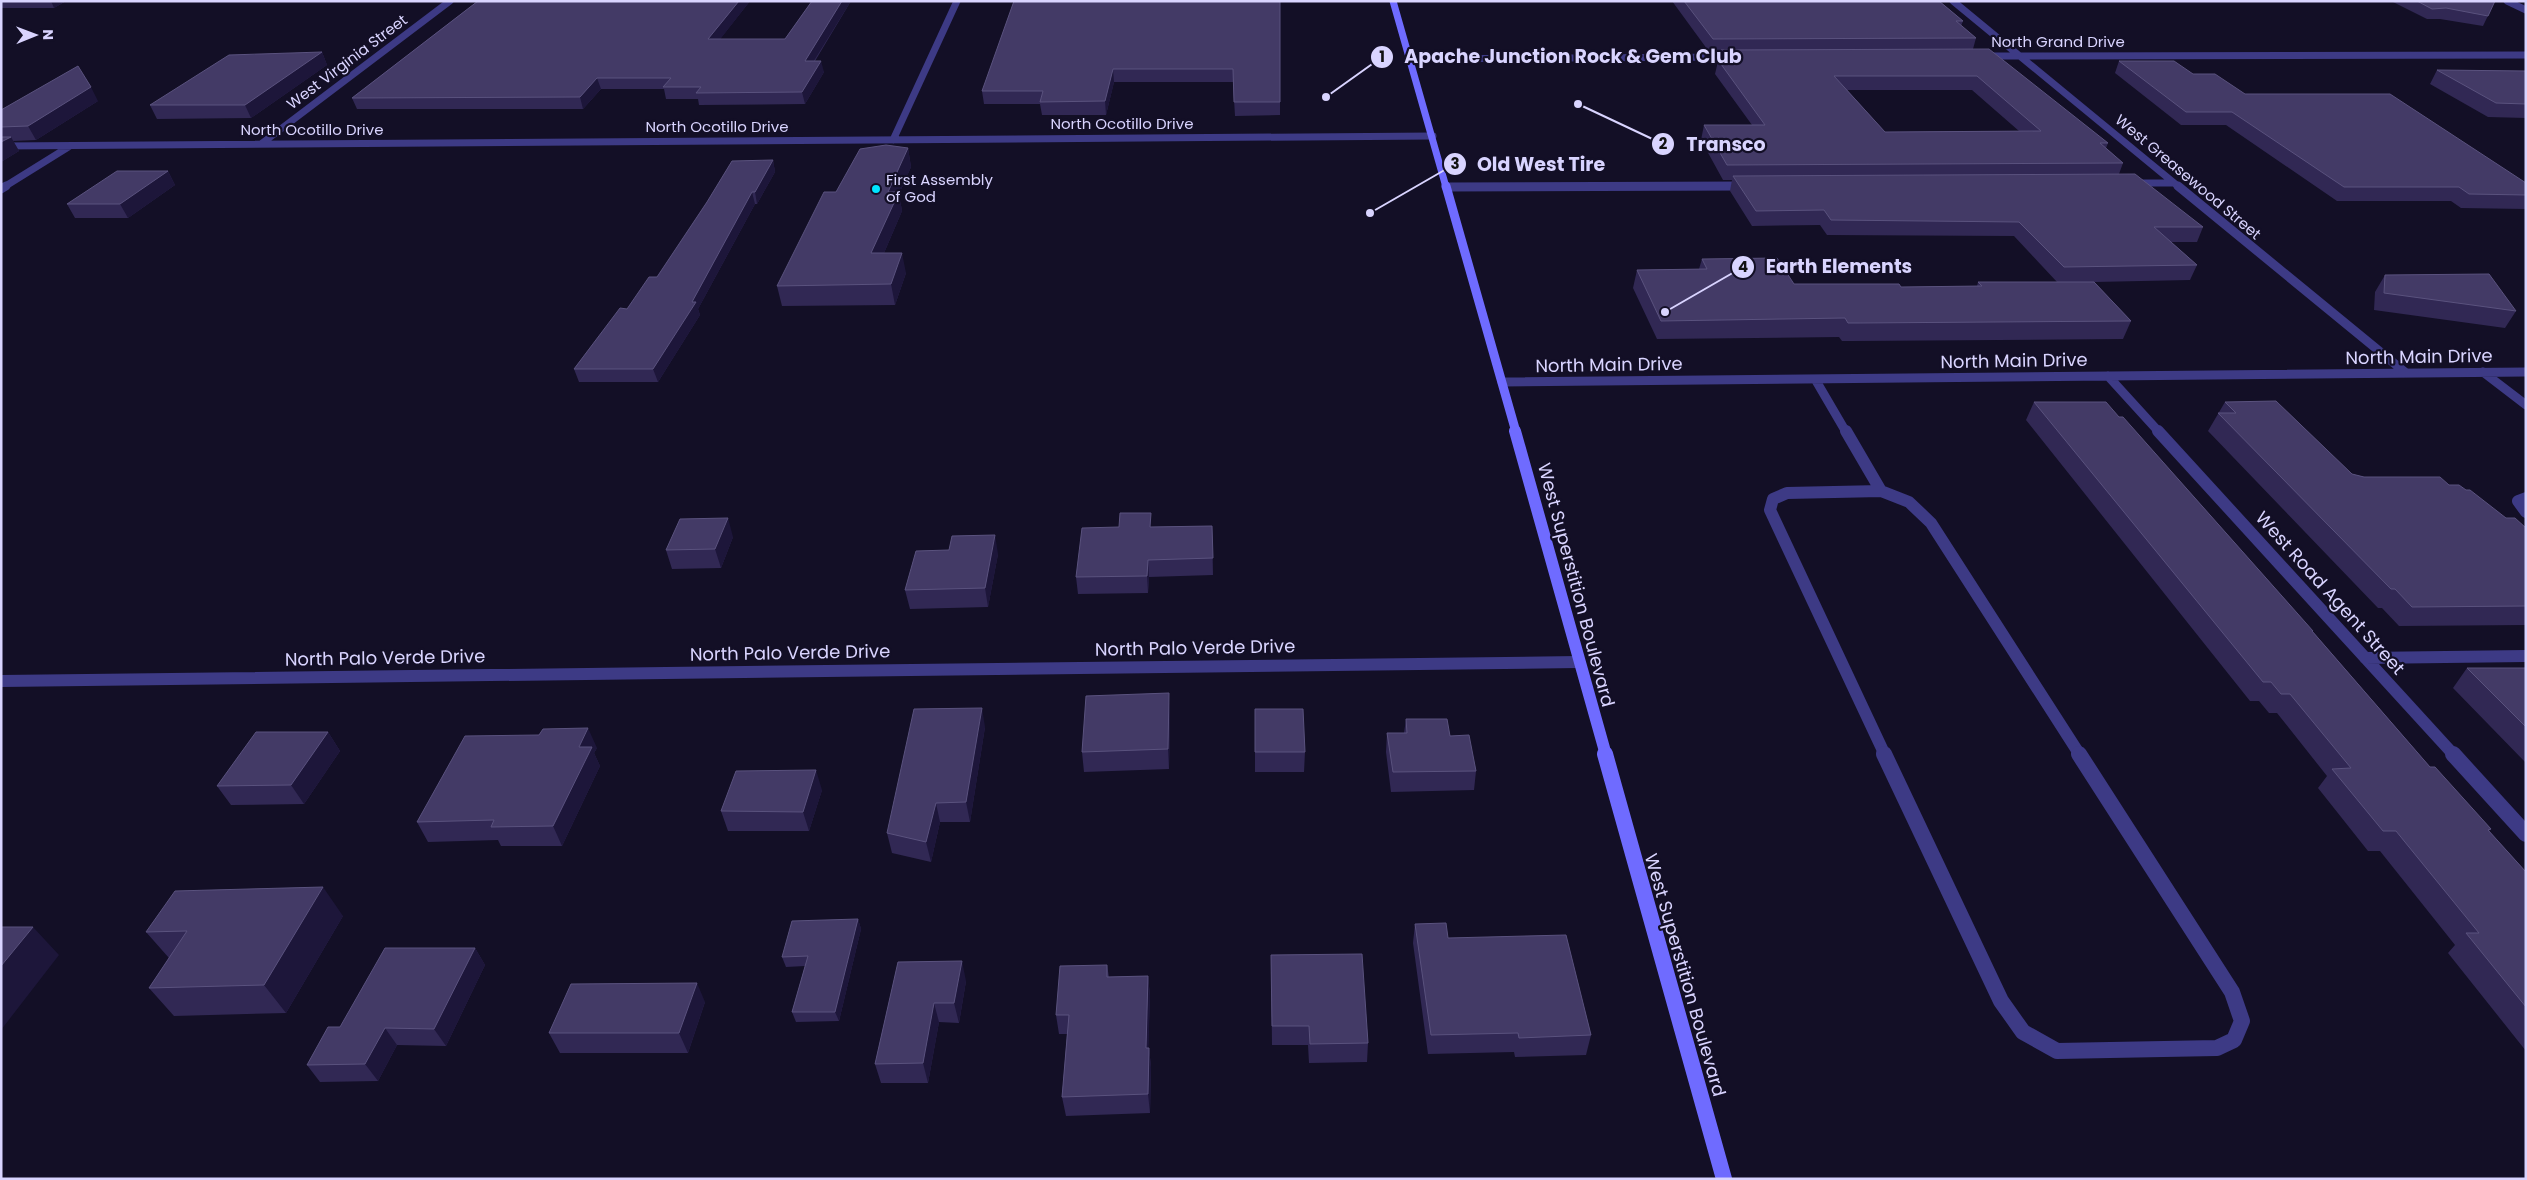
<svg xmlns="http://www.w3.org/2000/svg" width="2527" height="1180" viewBox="0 0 2527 1180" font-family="Poppins,sans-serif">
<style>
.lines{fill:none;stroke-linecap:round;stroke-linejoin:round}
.street-far3{stroke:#3d3a85;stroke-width:7}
.street-far2{stroke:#3d3a85;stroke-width:9}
.street-far1{stroke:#3d3a85;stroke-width:12}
.street{stroke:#3d3a85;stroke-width:16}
.secondary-far3{stroke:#6f6bff;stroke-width:7}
.secondary-far2{stroke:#6f6bff;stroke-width:9}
.secondary-far1{stroke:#6f6bff;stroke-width:12}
.secondary{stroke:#6f6bff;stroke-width:16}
.wall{fill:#312854;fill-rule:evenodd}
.shaded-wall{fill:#1d163a}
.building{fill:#433a66;stroke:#5a527e;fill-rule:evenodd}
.poi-dot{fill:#00e5ff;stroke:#130f26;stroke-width:2}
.labels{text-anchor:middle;stroke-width:4.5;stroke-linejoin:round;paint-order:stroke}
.far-street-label{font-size:15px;fill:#d9d4ff;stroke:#130f26}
.far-poi-label{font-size:15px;fill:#d9d4ff;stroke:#130f26;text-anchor:start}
.street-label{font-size:18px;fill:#d9d4ff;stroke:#130f26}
.leader{fill:none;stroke:#d9d4ff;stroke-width:2}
.callout-dot{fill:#d9d4ff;stroke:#130f26;stroke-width:2}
.mark-label{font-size:15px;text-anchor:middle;font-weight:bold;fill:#111}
.callout-label{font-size:19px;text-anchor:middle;font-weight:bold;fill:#d9d4ff;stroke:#130f26;stroke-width:4.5;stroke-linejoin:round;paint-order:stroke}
</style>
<rect width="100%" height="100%" fill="#130f26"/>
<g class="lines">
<path class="street-far3" d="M1953,1L2179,187
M2507,1L2526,10
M1981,56L2526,55
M1410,59L1736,57
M893,140L957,1
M261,144L450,1
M1,146L1433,136
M2131,183H2174
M4,187L70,146
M1448,187L1746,186"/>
<path class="street-far2" d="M2178,186L2406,373
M1446,187L1746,186
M1,189L6,186
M2483,372L2526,405
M2108,376L2159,432
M1815,379L1846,432
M1502,382L2526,372"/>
<path class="street-far1" d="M1846,431L1881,491
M2158,431L2454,755
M1881,491L1909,502L1931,523L2080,755
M1881,491L1787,493L1773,499L1770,510L1885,755
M2526,498L2518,501L2526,512
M2365,658L2526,656
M1,681L1578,662"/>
<path class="street" d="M1884,754L2001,1001L2023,1032L2057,1051L2217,1048L2234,1040L2242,1021L2232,992L2079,754
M2453,754L2526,834"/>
<path class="secondary-far3" d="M1393,1L1446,187"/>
<path class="secondary-far2" d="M1446,186L1516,432"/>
<path class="secondary-far1" d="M1515,431L1606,755"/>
<path class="secondary" d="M1605,754L1724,1179"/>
</g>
<path class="wall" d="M1,1H66L54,8H1Z
M478,1H750L720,39H785L812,1H851L815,61L824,72L805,104L699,105L698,99H666L664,89H601L583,109H357L352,98Z
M1280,1V115L1235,116L1233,82H1114L1106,115H1042L1040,104H984L982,91Z
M1672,1H1939L1963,21L1961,26L1976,38L1973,49L2108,143L2106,148L2123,163L2119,174L2203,227L2197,242H2171L2197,265L2190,280L2094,282L2131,321L2123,339L1853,341H1842L1839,337L1657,339L1633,288L1637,270L1699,269L1702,259L1794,284L1901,287L1977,286L1978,282H2057L2014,236L1827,235L1820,225L1752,226L1730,191L1732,180H1723L1701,140L1704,125H1752L1715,74L1720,53H1710ZM1847,90H1972L2019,131L1885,132Z
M2391,1H2495L2483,26L2440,19H2427Z
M322,52L327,65L251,118L157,119L150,105Z
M2119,61L2193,74L2245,94L2526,183V209L2461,208L2451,201H2337L2226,125H2181L2115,73Z
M2437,70L2526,71V118L2488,117L2430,84Z
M98,101L36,140L13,141L19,151L1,162V110Z
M908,148L911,167L899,194L902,211L884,253L906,273L895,305L782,306L777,286L836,192Z
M773,160L775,172L757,204H755L698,309L700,315L658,382H579L574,369L627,309Z
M168,171L175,185L128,218H75L67,204Z
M2385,275L2516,311L2505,328L2374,310L2375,292Z
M2034,402L2313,631V632L2430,767L2491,829L2489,831L2526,872V1051L2448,953L2455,945L2380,851H2368L2318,788L2327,776L2277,713H2269L2259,701H2250L2026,420Z
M2225,402L2352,474L2364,477L2449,485L2466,490L2506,518L2526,528V625L2399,626L2382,608H2378L2208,431Z
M1212,526L1213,575L1149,577L1148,593L1078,594L1076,577L1152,527Z
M733,537L721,568L672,569L666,550Z
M998,554L988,607L910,609L905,590Z
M2467,668H2526V763L2453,688Z
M1255,709L1305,752L1304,772H1255Z
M1170,713L1169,769L1084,772L1082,752Z
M1406,719L1450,736L1476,771L1474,790L1391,792L1386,752L1387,733H1404Z
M985,727L970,822H940L931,862L892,853L887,833Z
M328,732L340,751L304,804L231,805L217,786Z
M597,748L594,753L600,766L562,846H501L498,840L428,842L417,822Z
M822,790L809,831H728L721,811Z
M343,916L286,1013L174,1016L149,988L169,958L146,932Z
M858,919L861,929L839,1021L796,1022L792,1012L805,966L786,967L782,957Z
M1415,924L1448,938L1591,1035L1586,1055L1515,1057L1514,1052L1428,1054L1413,943Z
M475,948L485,965L446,1046L397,1045L378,1081L320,1082L307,1065L340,1027Z
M1271,955L1368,1043L1367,1062L1309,1063L1308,1045H1272Z
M898,962L966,981L959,1023L939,1022L928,1083H881L875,1064Z
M1107,965L1109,977L1148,976L1150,996L1148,1048H1149L1151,1067L1150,1113L1066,1116L1062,1097L1067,1034H1059L1056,1015Z
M705,1002L688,1053H560L549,1033Z"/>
<path class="shaded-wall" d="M51,1H66L54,8Z
M739,1H750L711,51L708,39Z
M842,1H851L807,72L805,61Z
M322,52L327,65L251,118L245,105Z
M821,61L824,72L805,104L802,92Z
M1113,69L1114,82L1106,115L1105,101Z
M597,78L601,89L583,109L580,97Z
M91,87L98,101L36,140L28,126Z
M11,137L19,151L1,162V142Z
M908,148L911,167L899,194L902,211L875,274L871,253L888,192Z
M773,160L775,172L757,204L755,192Z
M168,171L175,185L128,218L120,204Z
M752,192L755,204L698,309L700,315L658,382L653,369L692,302Z
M902,253L906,273L895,305L891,284Z
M728,518L733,537L721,568L715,549Z
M995,535L998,554L988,607L985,588Z
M1148,560L1149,577L1148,593L1147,576Z
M1169,693L1170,713L1169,769L1168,749Z
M982,708L985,727L970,822L966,802Z
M588,728L597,748L594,753L600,766L562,846L553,826L579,747Z
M328,732L340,751L304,804L291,785Z
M816,770L822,790L809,831L803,812Z
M936,803L940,822L931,862L926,842Z
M323,887L343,916L286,1013L264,985Z
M858,919L861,929L839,1021L835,1012Z
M33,927L59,955L1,1030V966Z
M475,948L485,965L446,1046L434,1029Z
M962,961L966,981L959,1023L954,1003Z
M1148,976L1150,996L1148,1067L1146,1048Z
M697,983L705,1002L688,1053L679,1033Z
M934,1003L939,1022L928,1083L923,1063Z
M385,1028L397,1045L378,1081L365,1064Z
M1149,1048L1151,1067L1150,1113L1148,1094Z"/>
<path class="building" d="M478,1H739L708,39H785L812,1H842L805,61H821L802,92L696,93L701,87H663L671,78H597L580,97L352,98Z
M1014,1H1280V102H1234L1233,69H1113L1105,101L1040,102L1043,91H982Z
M1684,1H1939L1963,21H1956L1976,38L1713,39Z
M2417,1H2495L2488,16L2446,8L2432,9Z
M1989,49L2108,143H2100L2123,163L1727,165L1704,125H1765L1718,60H1728L1721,50ZM1834,76H1977L2041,131L1885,132Z
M322,52L245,105H150L229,55Z
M2119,61H2174L2193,74H2215L2245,94H2390L2526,183V195L2469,194L2459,187H2344L2232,112H2186Z
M78,66L91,87L28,126L1,127V110Z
M2437,70L2526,71V104L2496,103Z
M1,137H11L1,142Z
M886,145L908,148L888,192H899L871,253H902L891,284L777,286L824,192H836L860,149Z
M773,160L755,192H752L692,302H696L653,369H574L620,308L627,309L649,277H657L707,202L732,161Z
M117,171H168L120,204H67Z
M2135,174L2203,227H2154L2197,265L2064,267L2019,222L1831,220L1824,210L1756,211L1733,176Z
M1777,258L1794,284H1899L1901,287L1982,286L1978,282H2094L2131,321L1858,323H1848L1845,318L1661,321L1637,270L1707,269L1702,259Z
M2489,274L2516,311L2384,293L2385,275Z
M2276,401L2352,474L2364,477H2440L2449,485H2459L2466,490H2470L2506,518H2515L2526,528V606L2412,607L2395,589H2391L2218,413H2236L2225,402Z
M2034,402H2106L2119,417H2123L2313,631H2312L2430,767H2435L2491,829L2488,830L2526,872V1007L2466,933H2479L2396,831H2383L2332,769L2351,768L2290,694H2281L2271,682H2263Z
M1120,513H1151L1150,527L1212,526L1213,558L1148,560L1147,576L1076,577L1082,528L1119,527Z
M728,518L715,549L666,550L680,519Z
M995,535L985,588L905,590L916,551L949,550L952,536Z
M2467,668H2526V727Z
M1169,693L1168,749L1082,752L1086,696Z
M982,708L966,802L936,803L926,842L887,833L914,709Z
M1255,709H1303L1305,752H1255Z
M1406,719H1447L1450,736L1469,735L1476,771L1393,772L1387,733H1407Z
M588,728L579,747H592L553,826L491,827L494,820L417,822L465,736L539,735L543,729Z
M256,732H328L291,785L217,786Z
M816,770L803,812L721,811L736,771Z
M323,887L264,985L149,988L187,931L146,932L175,891Z
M858,919L835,1012H792L808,956L782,957L792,921Z
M1446,923L1448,938L1566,935L1591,1035L1519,1038L1518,1033L1431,1035L1415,924Z
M1,927H33L1,966Z
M385,948H475L434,1029L385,1028L365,1064L307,1065L328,1027H340Z
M1362,954L1368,1043L1310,1044L1309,1026H1272L1271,955Z
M962,961L954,1003H934L923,1063L875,1064L898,962Z
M1107,965V977L1148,976L1146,1048H1149L1148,1094L1062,1097L1069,1015H1056L1060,966Z
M697,983L679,1033H549L571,984Z"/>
<circle class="poi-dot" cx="876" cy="189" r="5"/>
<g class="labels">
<g class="far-street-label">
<text x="2058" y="47">North Grand Drive</text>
<text transform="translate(347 62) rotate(-37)" y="5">West Virginia Street</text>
<text x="1122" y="129">North Ocotillo Drive</text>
<text x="717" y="132">North Ocotillo Drive</text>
<text x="312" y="135">North Ocotillo Drive</text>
<text transform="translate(2188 177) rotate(40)" y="5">West Greasewood Street</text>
</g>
<g class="far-poi-label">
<text x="886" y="185">First Assembly<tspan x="886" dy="17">of God</tspan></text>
</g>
<g class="street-label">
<text transform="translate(2419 357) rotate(-1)" y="6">North Main Drive</text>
<text transform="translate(2014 361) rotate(-1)" y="6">North Main Drive</text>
<text transform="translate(1609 365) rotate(-1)" y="6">North Main Drive</text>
<text transform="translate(1576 585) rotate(75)" y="6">West Superstition Boulevard</text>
<text transform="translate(2330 593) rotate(48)" y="6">West Road Agent Street</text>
<text transform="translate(1195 648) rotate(-1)" y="6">North Palo Verde Drive</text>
<text transform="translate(790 653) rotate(-1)" y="6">North Palo Verde Drive</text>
<text transform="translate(385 658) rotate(-1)" y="6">North Palo Verde Drive</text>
<text transform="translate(1685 975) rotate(74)" y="6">West Superstition Boulevard</text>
</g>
</g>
<path class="leader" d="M1326 97L1382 57M1578 104L1663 144M1370 213L1455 164M1665 312L1743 267"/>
<g class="callout-dot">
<circle cx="1326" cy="97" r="5"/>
<circle cx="1578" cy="104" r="5"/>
<circle cx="1370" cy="213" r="5"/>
<circle cx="1665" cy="312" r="5"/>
<circle cx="1382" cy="57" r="12"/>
<circle cx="1663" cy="144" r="12"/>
<circle cx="1455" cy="164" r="12"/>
<circle cx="1743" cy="267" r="12"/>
</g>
<g class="mark-label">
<text x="1382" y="62">1</text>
<text x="1663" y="149">2</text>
<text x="1455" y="169">3</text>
<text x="1743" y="272">4</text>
</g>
<g class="callout-label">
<text x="1573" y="63">Apache Junction Rock &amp; Gem Club</text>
<text x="1726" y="151">Transco</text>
<text x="1541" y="171">Old West Tire</text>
<text x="1839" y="273">Earth Elements</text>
</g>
<rect width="2527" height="1180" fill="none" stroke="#d9d4ff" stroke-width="5"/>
<g transform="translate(35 35) rotate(89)" stroke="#130f26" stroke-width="4" paint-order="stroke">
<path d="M0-4L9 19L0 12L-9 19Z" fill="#d9d4ff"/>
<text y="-8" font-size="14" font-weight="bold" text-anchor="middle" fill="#d9d4ff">N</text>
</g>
</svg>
